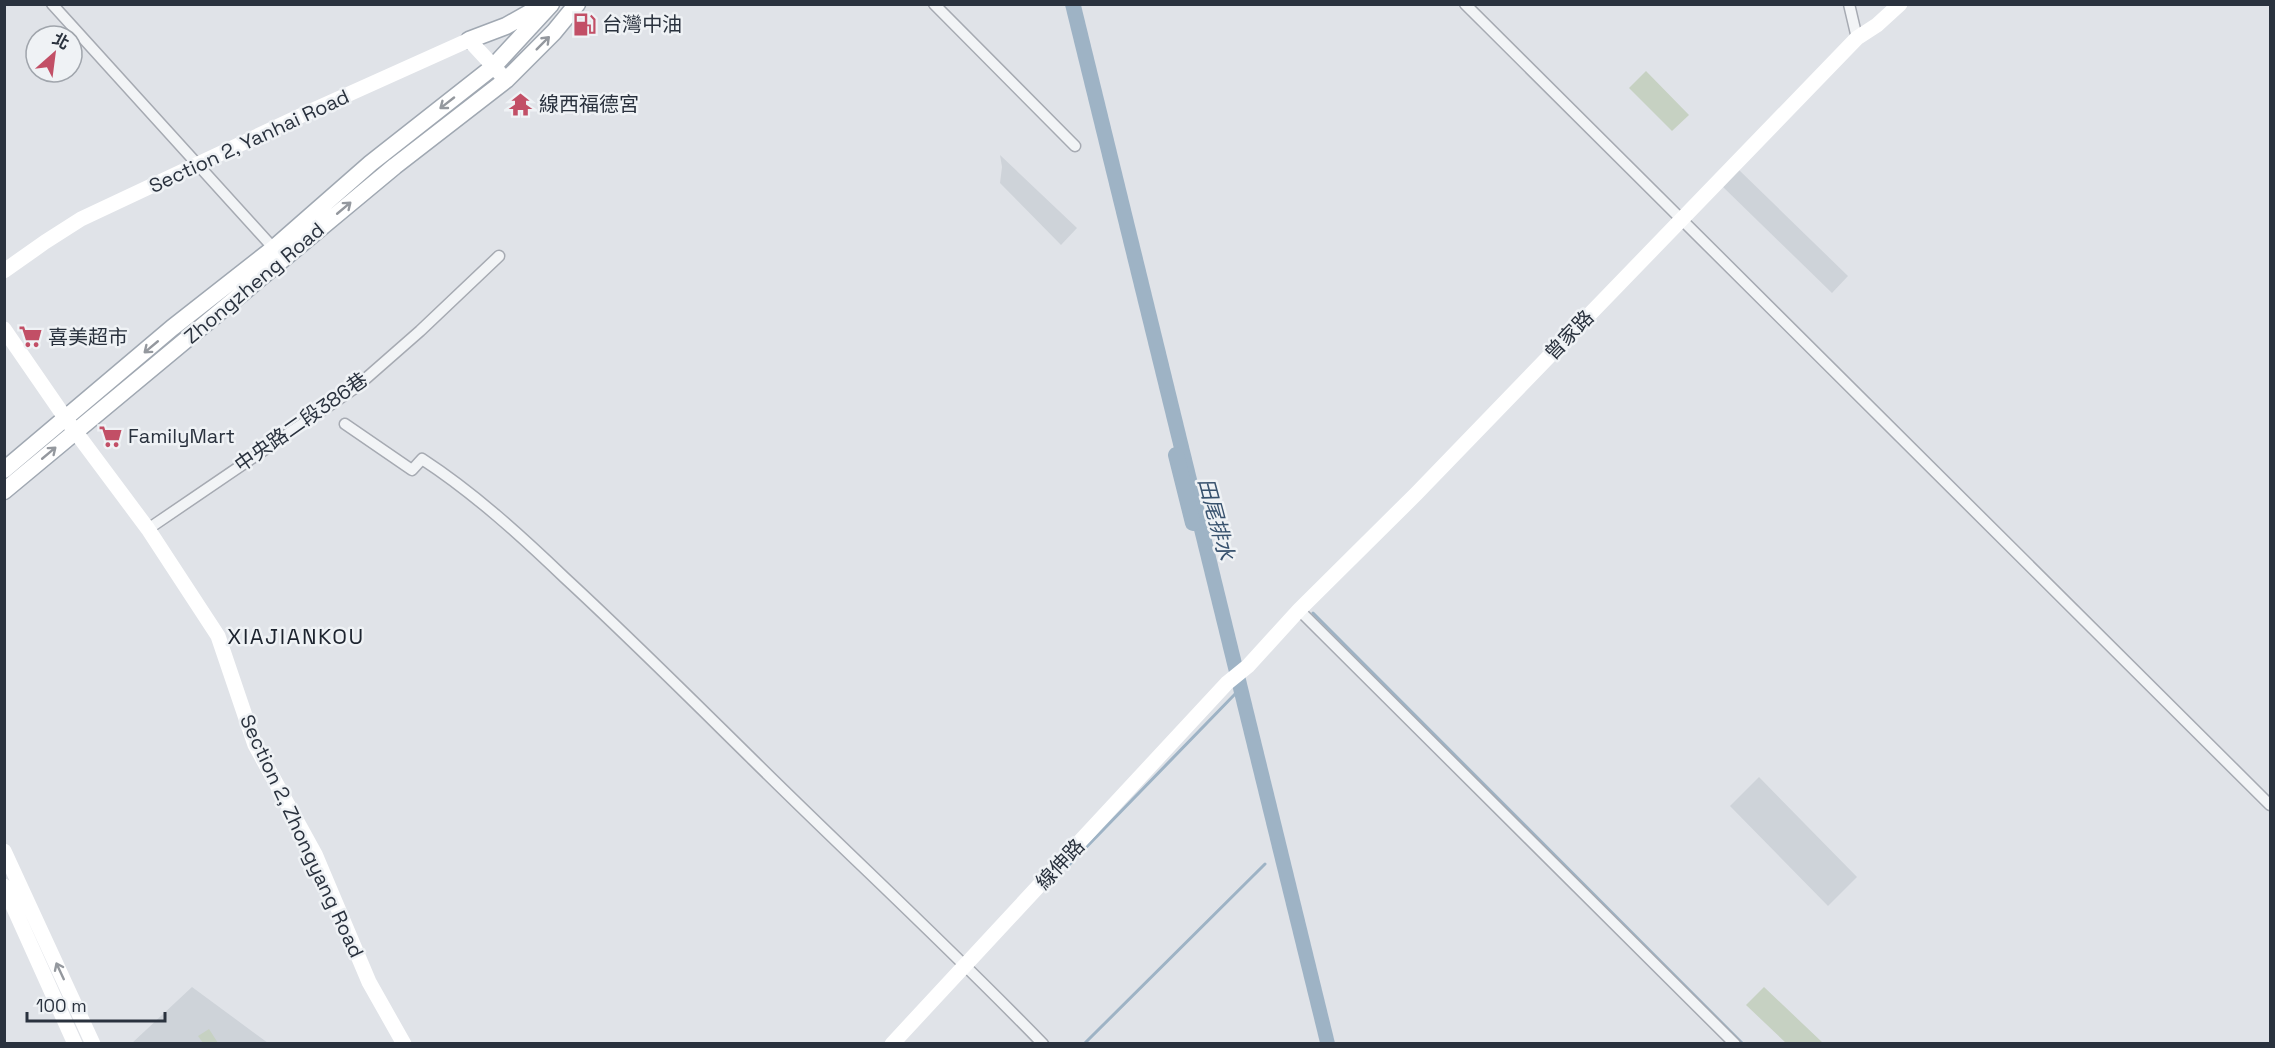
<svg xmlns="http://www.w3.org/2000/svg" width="2275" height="1048" viewBox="0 0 2275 1048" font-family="'Space Grotesk','Noto Sans TC',sans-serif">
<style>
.built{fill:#ced3d9}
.green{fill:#c6d1c2}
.water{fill:#9eb3c5}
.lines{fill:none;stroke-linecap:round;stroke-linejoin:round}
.stream{stroke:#9eb3c5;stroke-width:3}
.river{stroke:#9eb3c5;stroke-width:16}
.street-casing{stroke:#a6aab2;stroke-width:13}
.primary-casing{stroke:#a0a8b2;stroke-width:19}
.street{stroke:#f2f4f6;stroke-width:10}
.secondary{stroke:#fff;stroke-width:15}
.primary{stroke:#fff;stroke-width:16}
.oneway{stroke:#94989e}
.labels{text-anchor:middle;stroke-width:5;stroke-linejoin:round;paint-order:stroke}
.poi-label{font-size:20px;fill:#2a323e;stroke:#eff2f5;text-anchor:start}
.street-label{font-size:20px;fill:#2a323e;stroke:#eff2f5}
.water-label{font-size:21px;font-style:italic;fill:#38526e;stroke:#eff2f5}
.quarter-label{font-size:22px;letter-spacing:1.5px;fill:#1c232e;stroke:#eff2f5}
</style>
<rect width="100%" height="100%" fill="#e0e3e8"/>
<path class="built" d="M1000,155L1077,228L1061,245L1000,183L1002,167Z
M1738,169L1848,276L1832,293L1722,186Z
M1759,777L1857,877L1828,906L1730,806Z
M192,987L268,1043L131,1044Z"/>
<path class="green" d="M1646,71L1689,115L1672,131L1629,88Z
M1764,987L1823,1043H1786L1746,1005Z
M209,1029L218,1043H203L198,1036Z"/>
<path class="water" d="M1065,5H1081L1335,1043H1320Z"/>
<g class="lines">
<path class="stream" d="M1313,613L1743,1044
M1068,866L1237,692
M1084,1044L1265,864"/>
<path class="river" d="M1176,455L1193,523"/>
<defs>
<path id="street" d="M52,4L277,252
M934,4L1075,146
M1465,4L2270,805
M1849,4L1857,38
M345,424L412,470L422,459C474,493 520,535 565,578C630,638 691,699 754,761C850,856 949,947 1043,1044
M148,529L355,388L420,331L499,256
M1299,610L1735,1044"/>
<path id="primary" d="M469,40L506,26L545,4
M4,470L172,328L274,248L371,163L493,67L551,4
M4,491L395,166L506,80L554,32L577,4"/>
</defs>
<use href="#street" class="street-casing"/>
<use href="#primary" class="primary-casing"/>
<use href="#street" class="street"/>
<path class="secondary" d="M4,271L45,242L81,219L300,116L469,40L506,80
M4,329L66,419L148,529L218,636L255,745L315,854L369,982L404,1044
M4,851L93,1044
M4,886L75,1044
M892,1044L1227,683L1248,666L1299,610L1416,494L1857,38L1877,25L1900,4"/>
<use href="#primary" class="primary"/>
</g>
<defs><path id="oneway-shaft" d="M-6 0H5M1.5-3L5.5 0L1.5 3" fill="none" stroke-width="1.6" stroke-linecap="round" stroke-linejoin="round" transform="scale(1.5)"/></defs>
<g class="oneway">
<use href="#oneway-shaft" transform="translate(543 43) rotate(-45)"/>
<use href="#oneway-shaft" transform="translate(447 103) rotate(142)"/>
<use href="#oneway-shaft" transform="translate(344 208) rotate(-40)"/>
<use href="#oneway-shaft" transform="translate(151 347) rotate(140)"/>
<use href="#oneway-shaft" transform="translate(49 453) rotate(-40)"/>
<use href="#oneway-shaft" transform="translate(60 971) rotate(-115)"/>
</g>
<defs>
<symbol id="fuel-bare" viewBox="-9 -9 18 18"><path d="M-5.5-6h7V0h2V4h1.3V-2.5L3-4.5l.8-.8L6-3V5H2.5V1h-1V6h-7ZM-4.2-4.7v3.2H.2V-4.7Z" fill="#c24f66" stroke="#eff2f5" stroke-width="2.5" paint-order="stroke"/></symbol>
<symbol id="temple-bare" viewBox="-9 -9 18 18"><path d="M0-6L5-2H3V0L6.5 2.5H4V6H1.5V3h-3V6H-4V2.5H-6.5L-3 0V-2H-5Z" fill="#c24f66" stroke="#eff2f5" stroke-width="2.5" paint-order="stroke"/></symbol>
<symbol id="supermarket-bare" viewBox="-9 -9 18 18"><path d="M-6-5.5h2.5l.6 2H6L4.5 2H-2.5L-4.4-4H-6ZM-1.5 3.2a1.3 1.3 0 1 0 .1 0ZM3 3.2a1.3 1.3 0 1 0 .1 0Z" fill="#c24f66" stroke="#eff2f5" stroke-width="2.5" paint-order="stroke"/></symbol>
</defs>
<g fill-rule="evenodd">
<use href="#fuel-bare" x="568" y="8" width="33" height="33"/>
<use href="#temple-bare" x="504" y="88" width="33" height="33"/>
<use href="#supermarket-bare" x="14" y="320" width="33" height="33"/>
<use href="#supermarket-bare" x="94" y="420" width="33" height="33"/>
</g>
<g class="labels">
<g class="poi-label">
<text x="602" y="31">台灣中油</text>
<text x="539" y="111">線西福德宮</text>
<text x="48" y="344">喜美超市</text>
<text x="128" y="443">FamilyMart</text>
</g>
<g class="street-label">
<text transform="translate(249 141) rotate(-25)" y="7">Section 2, Yanhai Road</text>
<text transform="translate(254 283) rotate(-40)" y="7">Zhongzheng Road</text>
<text transform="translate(1569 335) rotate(-46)" y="7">曾家路</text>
<text transform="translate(301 422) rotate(-35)" y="7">中央路二段386巷</text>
<text transform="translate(302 836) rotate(65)" y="7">Section 2, Zhongyang Road</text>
<text transform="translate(1060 864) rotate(-47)" y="7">線伸路</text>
</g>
<g class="water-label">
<text transform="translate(1216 519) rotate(75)" y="7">田尾排水</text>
</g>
<g class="quarter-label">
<text x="296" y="644">XIAJIANKOU</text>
</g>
</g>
<rect width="2275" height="1048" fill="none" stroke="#2a323e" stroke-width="12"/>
<g transform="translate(54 54) rotate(28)"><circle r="28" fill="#eff2f5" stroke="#a0a5ac" stroke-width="1.5"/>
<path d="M0-4.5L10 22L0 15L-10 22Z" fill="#c24f66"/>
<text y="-9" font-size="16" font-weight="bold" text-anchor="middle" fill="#2a323e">北</text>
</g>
<path d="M27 1012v9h138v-9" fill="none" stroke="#2a323e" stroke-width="3"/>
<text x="36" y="1012" font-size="18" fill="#2a323e" stroke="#eff2f5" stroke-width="4.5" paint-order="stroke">100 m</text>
</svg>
